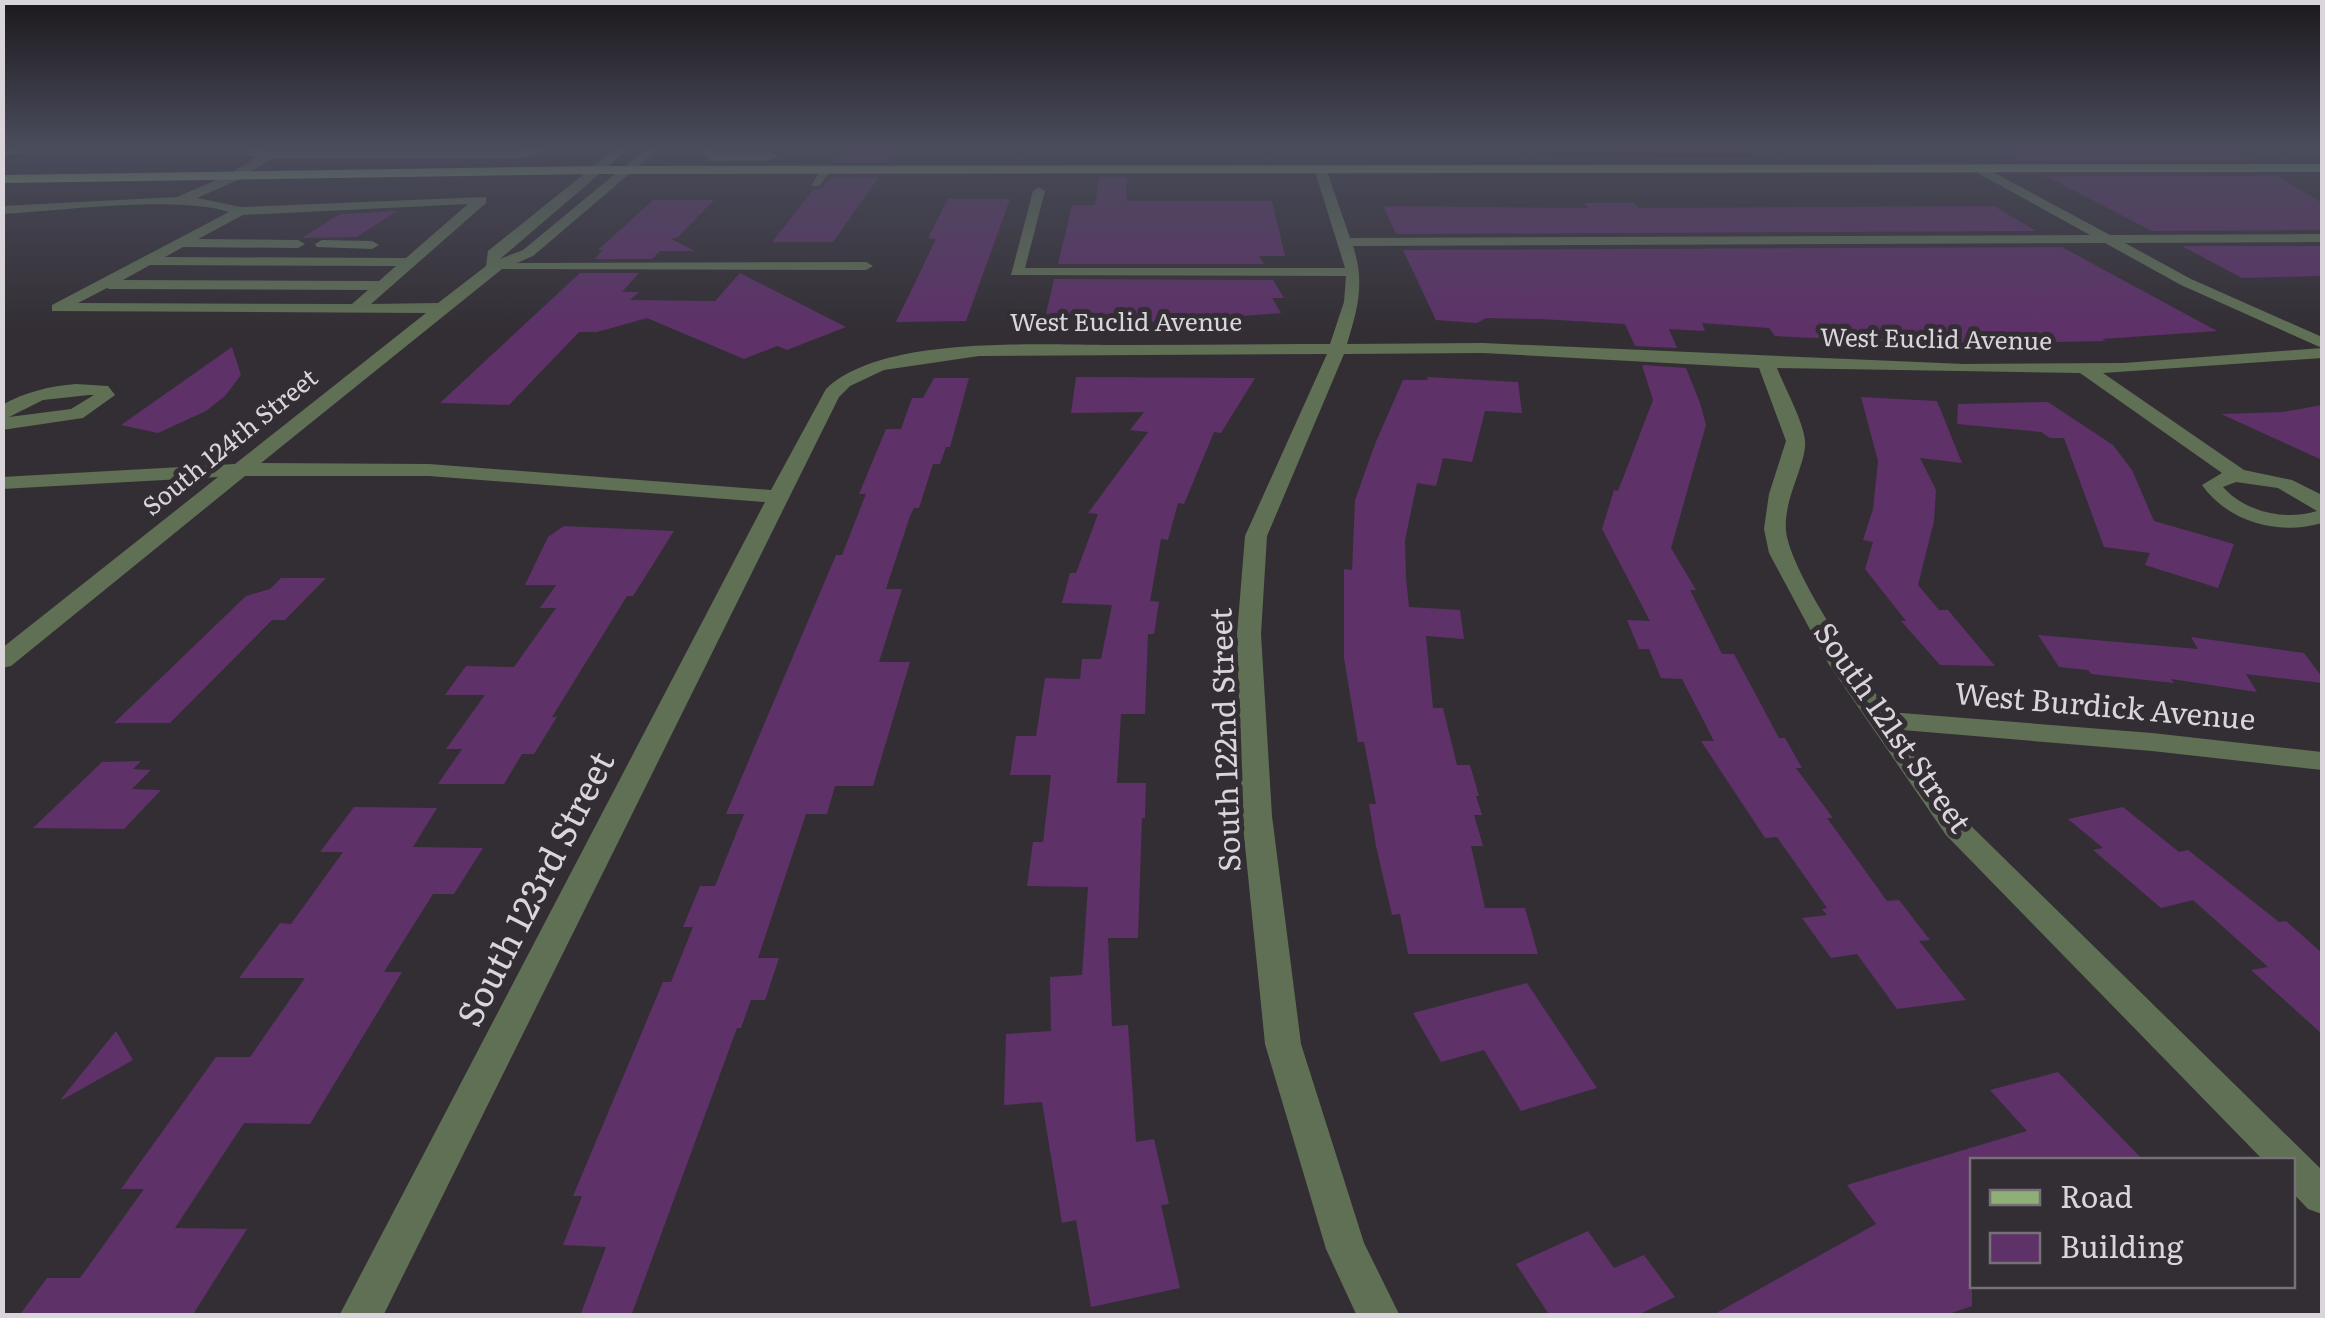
<svg xmlns="http://www.w3.org/2000/svg" width="2325" height="1318" viewBox="0 0 2325 1318" font-family="Literata,serif">
<style>
.lines{fill:none;stroke-linecap:round;stroke-linejoin:round}
.stream{stroke:#35073f;stroke-width:6}
.building{fill:#5e3169}
.minor{fill:#607055;fill-rule:evenodd}
.major{fill:#8eb076;fill-rule:evenodd}
.labels{text-anchor:middle;stroke-width:10;stroke-linejoin:round;paint-order:stroke}
.far-street-label{font-size:25px;fill:#d9d5da;stroke:#332e34}
.street-label{font-size:30px;fill:#d9d5da;stroke:#332e34}
.near-street-label{font-size:35px;fill:#d9d5da;stroke:#332e34}
</style>
<rect width="100%" height="100%" fill="#332e34"/>
<g class="lines">
<path class="stream" d="M1517,146L1568,153L1749,155"/>
</g>
<path class="building" d="M846,146H900L890,162H834Z
M1989,146L2229,147L2252,160L2016,161Z
M2046,176H2278L2322,203V230L2152,231Z
M831,177H879L833,242H772L813,190L822,188Z
M1099,177H1127L1126,201H1272L1285,256H1259L1264,264H1058L1072,205H1095Z
M948,199H1010L966,321L896,322L936,239L928,238Z
M653,200H714L678,237L671,239L695,251H660L652,259H594L603,250H598Z
M1584,203H1634L1639,208L1994,206L2036,231L1396,234L1383,206L1588,208Z
M397,211L357,237L302,238L340,214Z
M2182,246H2322V276L2242,278Z
M2062,247L2217,331L2102,339L2106,341L1948,344L1775,336L1769,328L1702,323L1705,331L1669,329L1677,348L1635,346L1625,324L1542,319L1486,318L1477,323L1436,320L1403,250Z
M580,273H639L622,292H639L630,300L715,301L740,273L846,327L787,350L777,346L744,359L647,318L597,332H579L509,405L440,403Z
M1054,279L1273,280L1284,298H1272L1281,313L1212,318V321L1044,323Z
M232,347L241,375L225,396L206,411L158,433L121,425Z
M1642,365L1686,368L1700,403L1706,425L1671,548L1696,590H1690L1722,654H1734L1779,738H1785L1802,768H1796L1833,818H1827L1887,901L1899,900L1930,940L1919,941L1966,1000L1897,1009L1857,954L1831,958L1802,918L1827,915L1822,909L1827,908L1777,837L1765,838L1701,741H1714L1682,679L1661,678L1649,649H1639L1627,620L1650,621L1602,529L1614,490L1618,491L1653,400Z
M1076,377L1255,378L1221,433L1214,432L1184,504L1178,503L1168,540L1161,539L1150,601L1159,602L1154,634H1148L1145,714H1121L1117,783H1146L1145,818H1142L1138,938H1108L1112,1026L1128,1025L1136,1142L1154,1139L1169,1204L1161,1205L1180,1288L1091,1307L1076,1220L1062,1223L1042,1102L1004,1105L1006,1034L1051,1031L1050,977L1082,975L1088,887L1027,886L1033,842H1043L1051,775H1010L1016,736H1036L1045,678L1080,679L1082,659H1101L1112,605L1062,603L1070,573H1076L1098,514L1088,513L1148,432L1130,430L1144,412L1071,413Z
M1427,377L1518,382L1522,413L1485,411L1472,462L1443,458L1436,486L1417,483L1405,540L1406,578L1409,607L1460,610L1464,639L1426,636L1433,708H1443L1457,765H1470L1479,796H1476L1482,815H1474L1483,846H1471L1485,908H1525L1538,954H1408L1400,914L1392,915L1376,846L1369,804H1376L1364,742H1358L1344,658V569L1352,570L1355,500L1375,444L1403,380H1428Z
M934,378H969L950,447H946L940,464H933L919,508H914L910,516L886,589H902L879,662H910L873,786H835L827,814H806L758,958H779L765,1000H751L741,1028H737L631,1316H580L606,1247L563,1245L582,1196H573L663,982H671L693,927H683L700,886H715L744,814H726L836,555H842L866,494H859L886,429H901L912,398H923Z
M1861,397L1937,401L1962,463L1920,458L1936,490L1934,521L1918,585L1939,610H1948L1995,666L1940,665L1901,621H1906L1865,569L1873,542L1863,540L1873,509L1878,461Z
M2048,402L2113,445L2132,470L2154,521L2234,544L2218,588L2145,565L2150,553L2104,547L2064,438H2050L2041,432L1957,424L1958,404Z
M2322,405V460L2221,414L2283,412Z
M564,526L674,531L633,596H627L552,717H557L534,754H522L504,784H438L462,749H446L485,695H445L466,666L514,667L556,608H540L556,585H525L548,537Z
M281,578H326L285,620H272L170,723H114L246,596L270,589Z
M2038,635L2198,649L2191,637L2304,653L2322,677V683L2246,674L2257,692L2171,679L2174,683L2091,674L2088,670L2059,667Z
M141,761L133,769L151,770L132,789L161,790L124,829L33,828L102,762Z
M354,807L437,808L413,847L483,848L454,894H433L384,972H402L310,1124L244,1123L175,1228L247,1229L192,1316H19L47,1278H80L144,1189H121L216,1057H250L305,978H239L280,923L291,924L343,852H320Z
M2123,807L2179,852L2188,850L2279,922L2286,921L2322,953V1034L2251,970L2268,967L2193,900L2161,908L2093,850L2103,848L2068,819Z
M1527,983L1597,1088L1521,1111L1484,1050L1441,1062L1413,1013Z
M116,1031L133,1060L62,1100L61,1099Z
M2058,1072L2143,1160H1972V1306L1943,1316H1711L1876,1224L1847,1185L2027,1131L1990,1090Z
M1588,1231L1614,1268L1644,1255L1675,1297L1636,1316H1550L1516,1264Z"/>
<g class="lines">
<path class="minor" d="M243,146L267,151L521,150L569,146L521,158L270,159L236,181L197,198L241,207L486,197V203L371,304L438,303L486,266L488,251L619,146H632L500,259L523,250L649,146H662L533,256L517,263L866,262L873,266L866,270L502,269L261,463L429,464L771,490L826,389C884,333 1045,346 1123,345C1192,345 1261,344 1330,344L1344,302L1346,276L1011,275L1033,191L1039,187L1045,191L1025,268H1345L1314,168L1320,164L1326,168L1350,238L2090,235L1974,171L1978,164L2110,235L2322,234V242L2125,243L2191,279L2322,337V358L2103,373L2244,470L2292,480L2320,494L2322,523C2279,536 2228,522 2202,485L2222,473L2080,373L1777,368C1784,386 1804,423 1805,441C1807,463 1783,499 1786,531C1791,574 1862,675 1889,712L2152,733L2322,752V770L2152,751L1902,730L1966,821L2322,1170V1214L2308,1209L2292,1192V1160H2263L1946,835L1828,663L1769,553L1764,529L1769,494L1786,441L1759,368L1483,353L1344,354L1267,536L1261,634L1272,816L1301,1044L1364,1243L1400,1316H1357L1326,1249L1265,1044L1242,816L1237,634L1245,536L1327,354L979,356L884,370L850,386L839,397L383,1316H339L765,502L429,476H245L11,666L2,668V648L218,477L2,489V477L235,464L426,313L52,311V305L229,212C175,195 63,211 2,214V206L177,197L228,175L257,157L241,153ZM468,204L406,258L165,257L183,247L298,248L305,244L298,240L198,239L243,215ZM2105,243L2181,285L2322,348L2124,363L1964,364L1483,343L1347,344C1358,308 1365,282 1353,246ZM150,265H152L396,266L379,281L123,280ZM107,288L109,289L368,290L352,304L78,303ZM2236,482L2278,488L2317,511C2285,521 2245,512 2223,487Z
M702,146H714L716,153L772,152L778,156L772,160L711,161L705,157Z
M2,149L42,152L2,155Z
M823,166L833,169L819,186H811Z
M322,240L372,241L379,245L372,249L317,247L315,244Z
M76,384L108,386L115,395L83,418L2,430V405C25,392 50,386 76,384ZM89,395H94L71,409L9,417L43,400Z"/>
<path class="major" d="M2322,164V172L594,174L2,183V175L594,166Z"/>
</g>
<linearGradient id="sky" x2="0" y2="1"><stop stop-color="#1c191d"/><stop offset="0.44" stop-color="#4a4c5c"/><stop offset="1" stop-color="#4a4c5c" stop-opacity="0"/></linearGradient>
<rect width="2325" height="331" fill="url(#sky)"/>
<g class="labels">
<g class="far-street-label">
<text x="1126" y="331">West Euclid Avenue</text>
<text transform="translate(1936 339) rotate(1)" y="9">West Euclid Avenue</text>
<text transform="translate(230 442) rotate(-39)" y="9">South 124th Street</text>
</g>
<g class="street-label">
<text transform="translate(2105 707) rotate(5)" y="10">West Burdick Avenue</text>
<text transform="translate(1892 728) rotate(55)" y="10">South 121st Street</text>
<text transform="translate(1226 740) rotate(-92)" y="10">South 122nd Street</text>
</g>
<g class="near-street-label">
<text transform="translate(536 889) rotate(-63)" y="12">South 123rd Street</text>
</g>
</g>
<rect width="2325" height="1318" fill="none" stroke="#d9d5da" stroke-width="10"/>
<rect x="1970" y="1158" width="325" height="130" fill="#332e34" stroke="#757176" stroke-width="2.5"/>
<rect x="1990" y="1190" width="50" height="15" fill="#8eb076" stroke="#757176" stroke-width="2.5"/>
<text x="2060" y="1208" font-size="30" fill="#d9d5da">Road</text>
<rect x="1990" y="1233" width="50" height="30" fill="#5e3169" stroke="#757176" stroke-width="2.5"/>
<text x="2060" y="1258" font-size="30" fill="#d9d5da">Building</text>
</svg>
